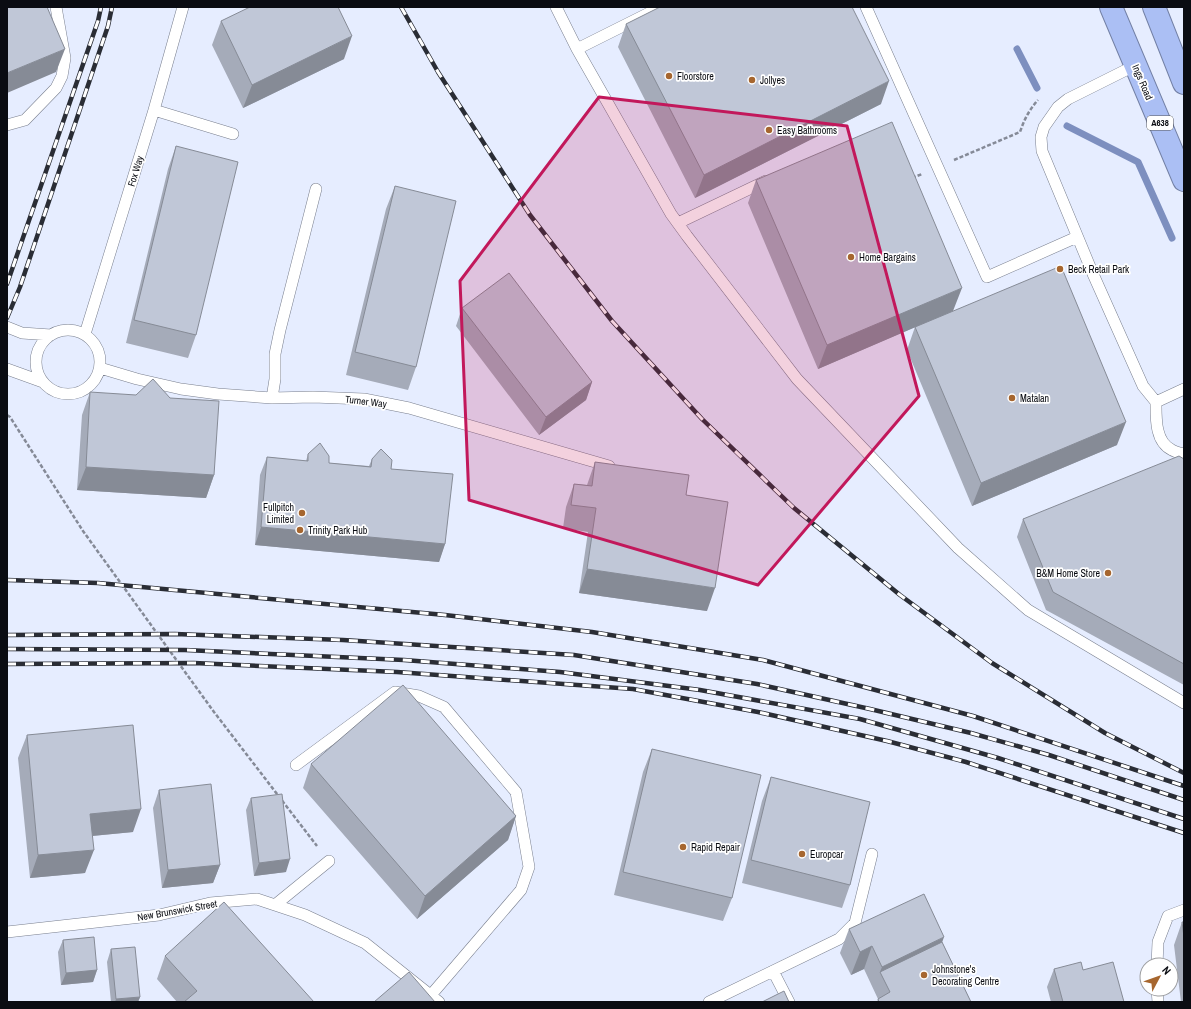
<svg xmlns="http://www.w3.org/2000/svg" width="1191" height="1009" viewBox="0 0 1191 1009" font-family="'Archivo Narrow',sans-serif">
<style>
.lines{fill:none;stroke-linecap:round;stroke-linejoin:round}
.stream{stroke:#7d8fbf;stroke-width:7}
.lane-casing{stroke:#797f8e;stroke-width:12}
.highway-casing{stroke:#7380a5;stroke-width:24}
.path{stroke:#858a97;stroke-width:2.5;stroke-dasharray:4 2;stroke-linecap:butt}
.lane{stroke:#fff;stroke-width:11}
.highway{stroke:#abbff4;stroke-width:22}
.rail-casing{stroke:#2a2d35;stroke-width:4.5}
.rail{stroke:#fff;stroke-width:3;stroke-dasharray:9;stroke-linecap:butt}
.wall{fill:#a5abb9}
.shaded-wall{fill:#868b96}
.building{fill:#c0c7d7;stroke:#868b96}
.marked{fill:#c2185b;fill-opacity:0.2;stroke:#c2185b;stroke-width:3;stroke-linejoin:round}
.poi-dot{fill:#a6662f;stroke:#fff;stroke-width:1.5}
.labels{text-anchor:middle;stroke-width:3.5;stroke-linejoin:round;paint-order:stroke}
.shield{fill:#fff;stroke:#545559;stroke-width:1}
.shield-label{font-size:9px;font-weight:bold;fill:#0a0c12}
.poi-label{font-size:10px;fill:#0a0c12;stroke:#fff;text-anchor:start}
.street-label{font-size:10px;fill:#0a0c12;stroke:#fff}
</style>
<rect width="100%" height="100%" fill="#e6edff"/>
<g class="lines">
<path class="stream" d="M1017,49L1037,88
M1067,126L1138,162L1172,238"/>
<defs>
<path id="lane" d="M556,7L577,49L661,7
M866,7L987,277L1077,237
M577,49L671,214L687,236L797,379L958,548L1028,610L1184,703
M1136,65L1068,99L1058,107L1044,127L1041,137L1042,151L1093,274L1143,386L1156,402
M154,110L233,134
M7,125L25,120L56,88L62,76L65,58L56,7
M678,223L766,181
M7,327L22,333L51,335
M36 362a32 32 0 1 1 64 0a32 32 0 1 1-64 0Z
M85,334L154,110L183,7
M100,368L137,379L181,389L218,394L272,398L313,397L364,399L409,408L609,466
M7,369L43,382
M1184,389L1156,402C1156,418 1155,442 1172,450C1175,452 1180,453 1184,454
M272,398L275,379V354L280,330L316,189
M296,765L395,692L419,696L444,707L516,792L529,867L521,890L431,995
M275,905L329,861
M7,932L159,915L210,903L257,899L305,915L365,943L439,1002
M1157,965L1158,942L1168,916L1184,910
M773,971L789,1002
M1157,989L1158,1002
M709,1002L839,939L855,923L872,854"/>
<path id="highway" d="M1111,7L1184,180
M1154,7L1184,83"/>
</defs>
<use href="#lane" class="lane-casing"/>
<use href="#highway" class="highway-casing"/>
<path class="path" d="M954,160L1020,132C1024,120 1029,110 1038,100
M912,178L922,174
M7,415L10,417L83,531L214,712L317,846"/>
<use href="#lane" class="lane"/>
<use href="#highway" class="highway"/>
<defs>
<path id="rail" d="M401,7L438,72L530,215L612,321L702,419L794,508L900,595L992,663L1105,733L1184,773
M7,284L98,21L101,7
M7,318L20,287L108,26L112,7
M7,580L98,583L445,615L592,632L763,660L973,716L1184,786
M7,635L175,634L343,640L574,655L757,684L870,709L971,733L1049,755L1184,800
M7,649L185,650L404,660L560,672L700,690L860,719L998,758L1184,819
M7,664L194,663L397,672L633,689L758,712L887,741L966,762L1184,833"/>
</defs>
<use href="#rail" class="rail-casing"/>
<use href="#rail" class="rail"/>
</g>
<path class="wall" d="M221,21L344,59L243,108L212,45Z
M626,24L881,104L695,198L618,47Z
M176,146L196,335L188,358L126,343L168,169Z
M756,180L953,311L1117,445L972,506L907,350L915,327L818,369L748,203Z
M395,186L416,367L408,390L346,375L386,209Z
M462,308L592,382L586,400L539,435L456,326Z
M90,392L214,475L206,498L77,490L82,415Z
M308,454L329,463L369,466L372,459L391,469L445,544L439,562L255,545L260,475L267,457L306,461Z
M1184,459V685L1046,610L1017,537L1023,519Z
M595,462L686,495L707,611L579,593L588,532L563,528L566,507L574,484L587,485Z
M27,735L133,832L92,836L85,873L30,878L18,758Z
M652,749L732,898L723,921L614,895L643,772Z
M311,764L516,816L508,840L417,919L303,788Z
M771,777L850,885L842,908L742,883L762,801Z
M159,790L220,865L213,883L162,888L153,808Z
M251,798L286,872L254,876L246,810Z
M1182,922H1184V1002H1181L1174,945Z
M849,929L942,942L971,1002H877L878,999L864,969L851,975L840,953Z
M63,940L97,970L93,982L61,985L58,952Z
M111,949L140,997L138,1002H111L107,962Z
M165,956L314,1002H177L157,979Z
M1054,969L1083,970L1124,1002H1051L1047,987Z"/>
<path class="shaded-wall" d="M352,36L344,59L243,108L252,85Z
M65,49L56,72L7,93V73Z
M889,81L881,104L695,198L704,175Z
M962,288L953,311L818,369L827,345Z
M592,382L586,400L539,435L546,417Z
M1126,422L1117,445L972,506L981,483Z
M86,467L214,475L206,498L77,490Z
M261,527L445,544L439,562L255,545Z
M587,569L715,588L707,611L579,593Z
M141,809L133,832L81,837L90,814Z
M516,816L508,840L417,919L425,896Z
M94,850L85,873L30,878L38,855Z
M290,859L286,872L254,876L259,863Z
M220,865L213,883L162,888L168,870Z
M944,937L936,960L880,972L882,967Z
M872,946L864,969L851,975L860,952Z
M97,970L93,982L61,985L66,973Z
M140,997L138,1002H115L116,999Z"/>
<path class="building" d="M7,7H47L65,49L7,73Z
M250,7H338L352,36L252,85L221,21Z
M660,7H852L889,81L704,175L626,24Z
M892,122L962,288L827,345L756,180Z
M176,146L238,162L196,335L134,320Z
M395,186L456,201L416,367L355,352Z
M1061,266L1126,422L981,483L915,327Z
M509,273L592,382L546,417L462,308Z
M153,379L170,398L219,401L214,475L86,467L90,392L136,395Z
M320,443L329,456V463L371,467L372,459L381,449L392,460L391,469L453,474L445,544L261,527L267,457L308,461V454Z
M1179,456L1184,459V664L1053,592L1023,519Z
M595,462L689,475L686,495L728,502L715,588L587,569L596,508L571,505L574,484L592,486Z
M403,685L516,816L425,896L311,764Z
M133,725L141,809L90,814L94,850L38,855L27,735Z
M652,749L761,775L732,898L623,872Z
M771,777L870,802L850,885L751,860Z
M211,784L220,865L168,870L159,790Z
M282,794L290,859L259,863L251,798Z
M924,894L944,937L882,967L872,946L860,952L849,929Z
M224,902L314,1002H184L197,991L165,956Z
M1182,922H1184V937Z
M94,937L97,970L66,973L63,940Z
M942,942L971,1002H879L878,999L890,992L880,972Z
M135,947L140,997L116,999L111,949Z
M1081,962L1083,970L1113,962L1124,1002H1063L1054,969Z
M409,972L435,1002H374Z
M784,991L789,1002H762Z"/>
<path class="marked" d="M599,97L847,126L919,396L758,585L469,500L460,281Z"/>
<g class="poi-dot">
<circle cx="669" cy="76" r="4"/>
<circle cx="752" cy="80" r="4"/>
<circle cx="769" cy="130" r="4"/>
<circle cx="851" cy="257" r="4"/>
<circle cx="1060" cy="269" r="4"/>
<circle cx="1012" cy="398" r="4"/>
<circle cx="302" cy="513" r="4"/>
<circle cx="300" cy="530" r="4"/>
<circle cx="1108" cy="573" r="4"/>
<circle cx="683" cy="847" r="4"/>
<circle cx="802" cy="854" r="4"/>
<circle cx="924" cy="975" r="4"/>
</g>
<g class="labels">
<rect class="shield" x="1147" y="116" width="26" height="14" rx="3"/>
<g class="shield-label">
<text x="1160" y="126">A638</text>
</g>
<g class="poi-label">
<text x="677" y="80">Floorstore</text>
<text x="760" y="84">Jollyes</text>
<text x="777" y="134">Easy Bathrooms</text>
<text x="859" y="261">Home Bargains</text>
<text x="1068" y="273">Beck Retail Park</text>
<text x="1020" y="402">Matalan</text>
<text x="294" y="511" text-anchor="end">Fullpitch<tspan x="294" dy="12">Limited</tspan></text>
<text x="308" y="534">Trinity Park Hub</text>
<text x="1100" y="577" text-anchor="end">B&amp;M Home Store</text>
<text x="691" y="851">Rapid Repair</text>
<text x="810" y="858">Europcar</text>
<text x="932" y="973">Johnstone's<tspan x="932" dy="12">Decorating Centre</tspan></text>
</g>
<g class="street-label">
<text transform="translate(1143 82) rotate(67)" y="4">Ings Road</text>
<text transform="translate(135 171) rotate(-73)" y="4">Fox Way</text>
<text transform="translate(366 401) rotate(7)" y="4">Turner Way</text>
<text transform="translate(177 910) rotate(-10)" y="4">New Brunswick Street</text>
</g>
</g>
<rect width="1191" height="1009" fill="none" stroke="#0a0c12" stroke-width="16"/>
<g transform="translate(1159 977) rotate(49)"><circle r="19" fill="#ffffff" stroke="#9d9ea0"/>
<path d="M0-3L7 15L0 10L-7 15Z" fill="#a6662f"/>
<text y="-6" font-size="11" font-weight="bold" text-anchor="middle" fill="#0a0c12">N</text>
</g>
</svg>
